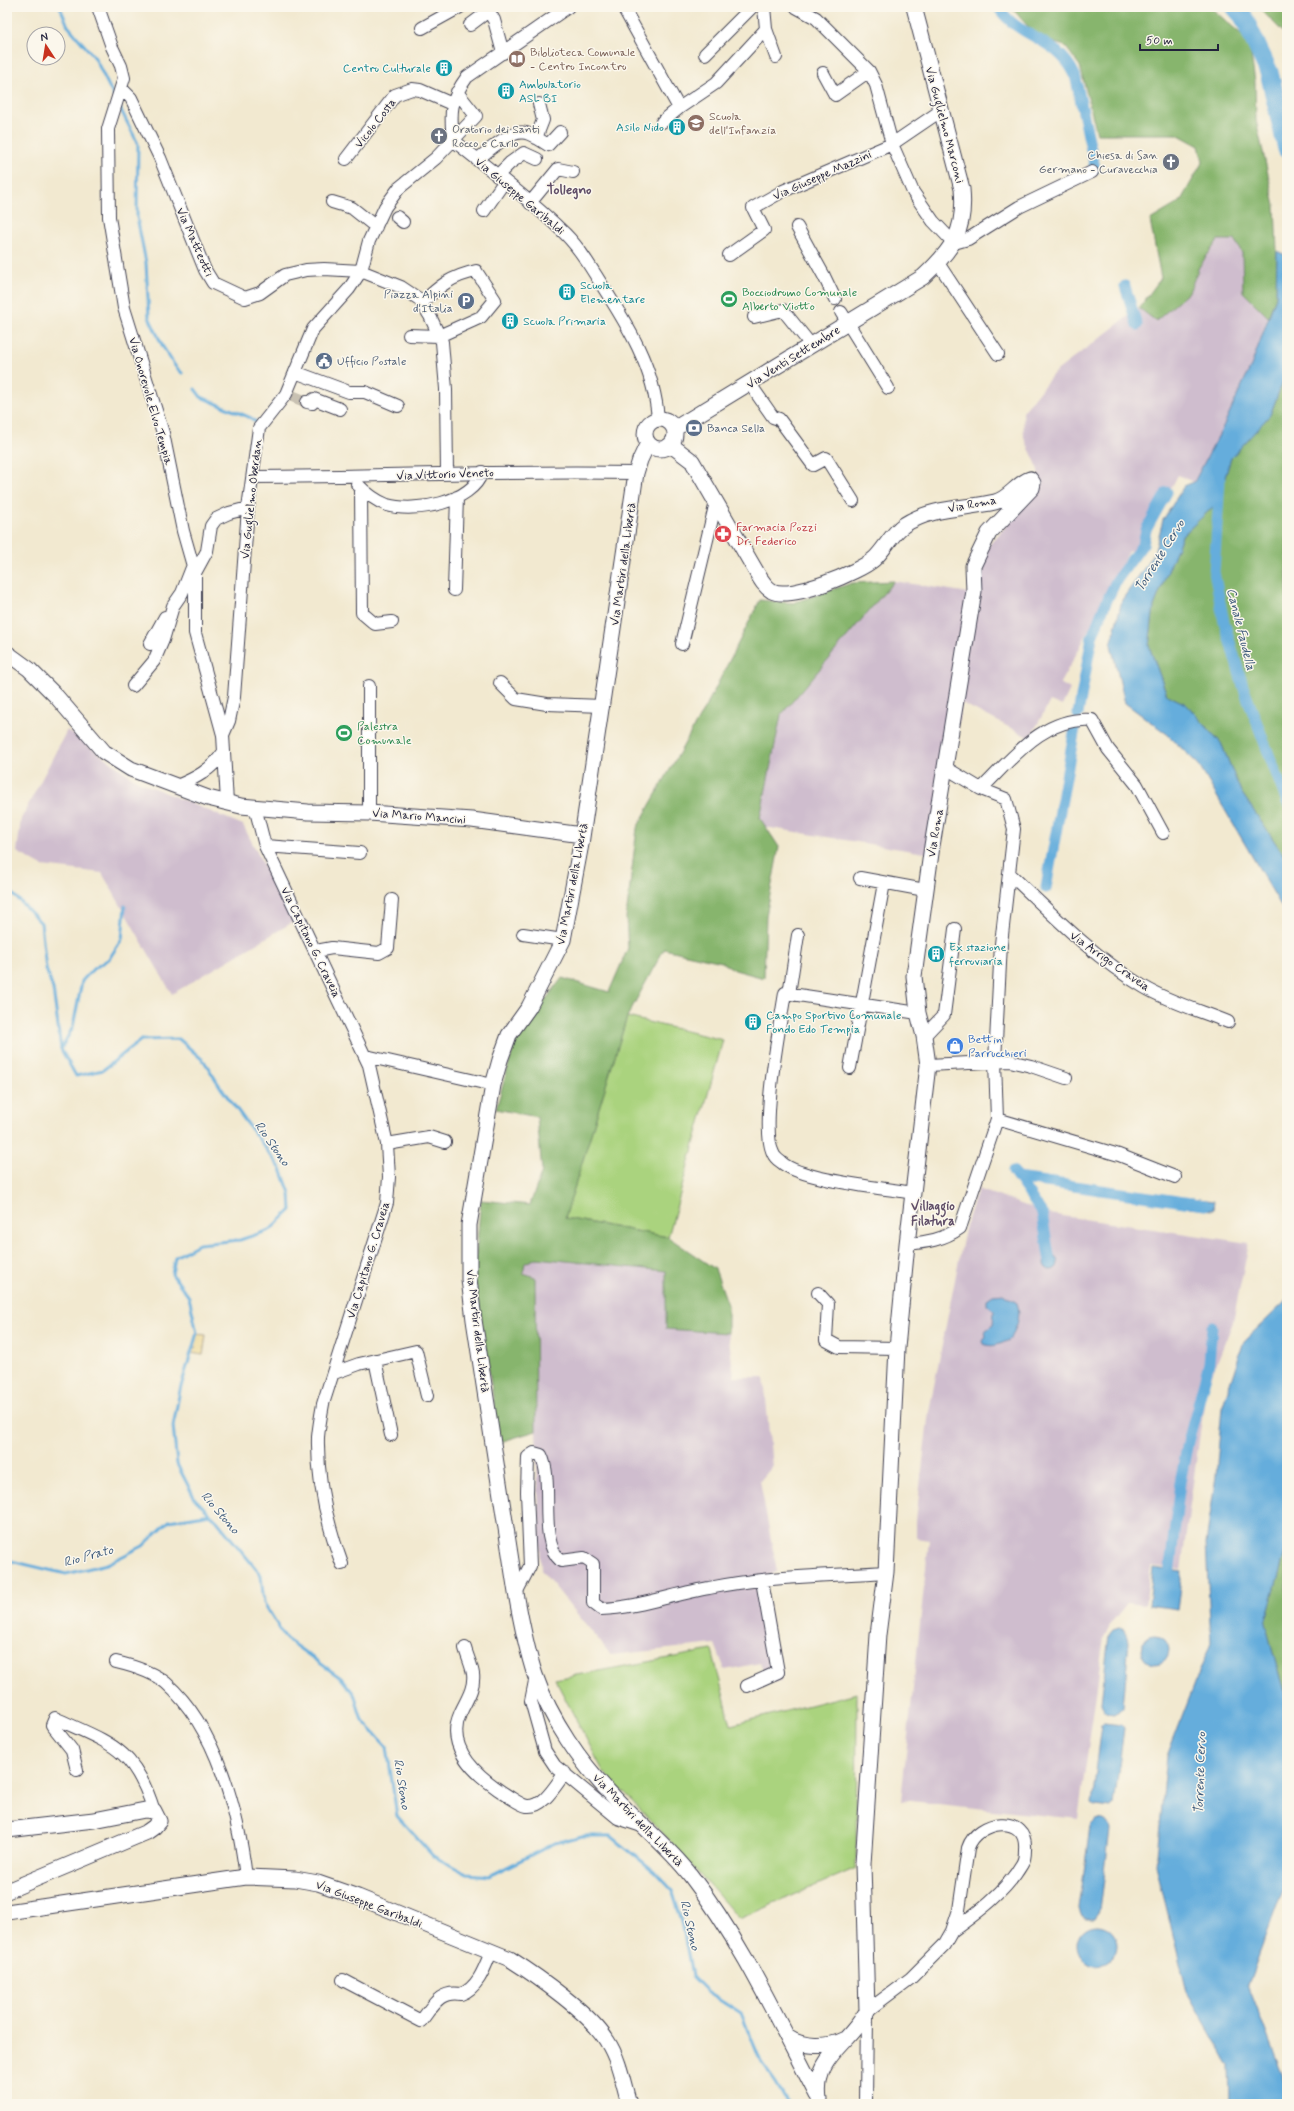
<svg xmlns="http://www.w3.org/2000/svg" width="1294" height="2111" viewBox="0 0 1294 2111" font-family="Mynerve,sans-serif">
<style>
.industrial{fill:#cfbdce}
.green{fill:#aad37e;stroke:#667a5c}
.forest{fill:#87b56d;stroke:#546c54}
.sand{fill:#eeda9e;stroke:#887e6c}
.water{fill:#65addc;stroke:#44688c}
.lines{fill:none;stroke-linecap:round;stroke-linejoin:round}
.stream{stroke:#65addc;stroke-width:3}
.canal{stroke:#65addc;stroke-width:11}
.river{stroke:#65addc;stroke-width:19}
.minor-tunnel{stroke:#c8c1b2;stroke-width:12;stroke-dasharray:12 6;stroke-linecap:butt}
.minor-casing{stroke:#414051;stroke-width:14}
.tertiary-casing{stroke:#414051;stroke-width:17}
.minor{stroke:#fff;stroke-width:12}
.tertiary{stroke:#fff;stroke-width:15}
.labels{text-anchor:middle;stroke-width:3;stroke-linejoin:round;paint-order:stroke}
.education-label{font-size:12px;fill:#785e54;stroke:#fbf7ec;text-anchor:start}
.culture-label{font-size:12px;fill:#0d838f;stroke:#fbf7ec;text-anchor:start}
.street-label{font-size:12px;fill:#22223b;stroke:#fbf7ec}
.worship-label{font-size:12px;fill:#5b616d;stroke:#fbf7ec;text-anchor:start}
.leisure-label{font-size:12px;fill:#27864d;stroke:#fbf7ec;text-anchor:start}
.service-label{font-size:12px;fill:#4e5e75;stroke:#fbf7ec;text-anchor:start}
.health-label{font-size:12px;fill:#be3a42;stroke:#fbf7ec;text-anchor:start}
.shop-label{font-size:12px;fill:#366cbe;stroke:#fbf7ec;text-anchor:start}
.water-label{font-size:13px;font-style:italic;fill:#3d5a7b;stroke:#fbf7ec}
.neighbourhood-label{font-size:13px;font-weight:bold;fill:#604e68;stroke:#fbf7ec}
.quarter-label{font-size:14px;font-weight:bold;fill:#604e68;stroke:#fbf7ec}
</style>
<rect width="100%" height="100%" fill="#fbf7ec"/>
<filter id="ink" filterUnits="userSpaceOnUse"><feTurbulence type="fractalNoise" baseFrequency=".025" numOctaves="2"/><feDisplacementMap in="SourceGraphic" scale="8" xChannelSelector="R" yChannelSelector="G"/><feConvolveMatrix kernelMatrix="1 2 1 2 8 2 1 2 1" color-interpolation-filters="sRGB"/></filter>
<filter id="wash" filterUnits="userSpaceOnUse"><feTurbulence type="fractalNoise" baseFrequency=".012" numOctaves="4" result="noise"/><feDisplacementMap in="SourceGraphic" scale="16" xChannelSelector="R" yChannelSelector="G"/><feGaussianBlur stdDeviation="0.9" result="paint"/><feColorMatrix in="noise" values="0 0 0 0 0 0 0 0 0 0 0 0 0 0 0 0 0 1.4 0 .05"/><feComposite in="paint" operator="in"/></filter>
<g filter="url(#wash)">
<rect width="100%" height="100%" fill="#f2e9d0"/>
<path class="industrial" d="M1218,240H1235L1242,253L1243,292L1268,317L1251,366L1221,431L1194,482L1178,475L1137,554L1129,551L1078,651L1060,683L1070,689L1062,706L1050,701L1030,738L962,703L931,854L765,827L760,818L781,715L894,581L969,593L982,553L1042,486L1036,463L1024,438L1023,412L1054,373L1139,308L1155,320L1189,292L1199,267Z
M67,730L137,781L243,825L293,922L172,994L102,873L42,866L17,852L21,819Z
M978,1189L1049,1214L1249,1243L1233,1322L1206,1390L1181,1570L1151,1566L1145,1605L1127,1603L1111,1623L1104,1637L1078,1819L901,1800L929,1540L916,1538V1520L929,1411L965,1229Z
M536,1258L667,1271L666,1329L728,1333L734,1377H764L772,1467L760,1481L777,1571L763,1579L781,1682L767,1681L760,1663L725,1670L715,1644L611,1655L541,1570L536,1431L535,1277L523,1273L525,1263Z"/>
<path class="green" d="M627,1017L723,1040L668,1237L565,1218Z
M712,1650L731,1725L857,1693L856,1868L739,1919L679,1850L603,1771L555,1679Z"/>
<path class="forest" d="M1011,7H1210L1249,41L1255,82L1256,120L1275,206L1277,251L1276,297L1268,317L1243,292L1242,253L1235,240H1218L1199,267L1189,292L1156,321L1139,308L1161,278L1150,220L1180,202L1203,161L1199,146L1177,134H1097L1080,66L1065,46L1038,38Z
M1258,7H1287V65L1284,33Z
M1287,371V860L1241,792L1221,743L1186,704L1167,695L1149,646L1154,606L1182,536L1217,503L1231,458L1270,415Z
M894,581L781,715L760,818L779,847L766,916L764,978L735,970L722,962L664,949L627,1017L565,1218L668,1237L715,1269L728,1305V1333L666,1329V1271L537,1258L525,1263L523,1273L535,1277L536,1431L500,1442L474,1274L481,1200L530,1205L542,1171L537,1117L496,1109L516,1039L562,978L609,992L628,948L626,918L637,828L712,695L760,600L793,603L852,583Z
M1287,1545V1703L1265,1623Z"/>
<path class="sand" d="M197,1334L206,1335L203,1355L191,1353L196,1346L193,1345L192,1349Z"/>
<path class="water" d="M1277,251L1287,256V371L1270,415L1231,458L1217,503L1182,536L1154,606L1149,646L1167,695L1186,704L1221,743L1241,792L1287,860V916L1198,764L1167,734L1125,703L1111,645L1122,600L1154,554L1163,520L1184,486L1194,482L1221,431L1251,366L1276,297Z
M1191,1198L1214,1201L1213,1210L1189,1208Z
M1044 1263a7 7 0 1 1 14 0a7 7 0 1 1-14 0Z
M1003,1294L1017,1303C1022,1316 1016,1330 1009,1340C1001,1344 992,1348 984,1344L983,1340L986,1336L985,1331L993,1325L994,1311L987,1305V1299L993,1295Z
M1287,1300V1545L1265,1623L1287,1703V1878L1248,1985L1287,2087V2104H1230L1229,2066L1187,1992L1156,1865L1167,1756L1211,1642L1206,1543L1216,1476L1222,1408L1244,1341Z
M1153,1568L1182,1572L1177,1609L1149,1605Z
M1119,1628C1127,1630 1128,1634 1129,1642L1123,1707L1114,1715C1105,1714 1104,1711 1101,1703L1109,1635L1113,1630Z
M1141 1650a14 14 0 1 1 28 0a14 14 0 1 1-28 0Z
M1104,1723L1122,1725L1124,1728L1114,1805L1112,1807L1095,1805L1092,1803L1102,1725Z
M1096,1820C1104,1818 1109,1822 1110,1830L1100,1911L1095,1918H1085L1081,1915L1079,1909L1090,1826Z
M1077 1945a20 20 0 1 1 40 0a20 20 0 1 1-40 0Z"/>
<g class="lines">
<path class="stream" d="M60,7L68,26L95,58L114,97
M119,106L138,144L137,217L146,263L149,317L163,347L175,366L182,373
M195,389L201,397L251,418L257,423
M7,884L10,891L41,923L46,969L53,989L61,1049L76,1076L103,1070L141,1040L179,1039L204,1061L221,1088L281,1169L290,1193L291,1210L270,1230L240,1240L199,1244L175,1257L172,1274L189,1297L197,1333L180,1390L173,1426L177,1464L195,1499L217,1521L261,1575L264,1603L286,1639L341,1678L354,1694L362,1720L387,1747L397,1816L433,1856L467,1874L489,1876L555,1843L582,1836H611L655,1872L672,1890L682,1922L692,1976L707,1991L741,2013L761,2062L776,2083L788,2104
M61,1049L73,1027L82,981L93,969L109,959L122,939L125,906
M7,1560L66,1574L107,1564L143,1546L169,1521L210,1514
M7,2101L15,2104"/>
<path class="canal" d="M998,7C1019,39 1057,37 1075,75L1095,168
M1125,286L1137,325
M1220,480L1214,572L1224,622L1244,689L1287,802
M1078,714L1092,637L1104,607L1116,581L1143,544L1146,530L1167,492
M1046,888L1075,728
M1013,1171L1018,1178L1205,1205
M1018,1178L1042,1213L1050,1262
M1168,1584L1180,1483L1188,1442L1209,1363L1212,1327"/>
<path class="river" d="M1235,7L1243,16L1269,72L1287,149"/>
</g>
</g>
<g filter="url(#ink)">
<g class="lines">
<path class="minor-tunnel" d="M292,396L307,402"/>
<defs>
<path id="minor" d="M98,7L112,47L121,66L124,78L108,129L109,217L124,308L163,433L183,531L195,573V633L223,735
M486,7L494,20L503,53
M568,7L467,77C450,100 450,112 453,140C489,169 527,197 560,229C577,244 588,263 600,282C627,324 655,368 658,420
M623,7L679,108L716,83L766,29
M764,7L766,29L776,57
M796,7L816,18L869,71L876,85L892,144L913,192L933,221L954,243L968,239L1019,207L1092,172
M470,25L482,16
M422,28L460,7
M705,54L752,7
M823,73L835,95L869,71
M121,88L131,98L160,158L205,270L213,283L245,298L260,293L285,275L306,270L324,269L361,271L401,287L419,299L430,316L442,342L446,389L447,474
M662,122L679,108
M536,138L543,120L539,104
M346,159L395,95L412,89L420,90L452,104
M477,160C488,151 511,129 526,133C534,135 541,141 548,145L560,132
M497,176L510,163L524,153L537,159
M332,202L352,208L376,227
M530,203L558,169L573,172
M484,211L504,182
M397,217L403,222
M797,227L824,276L835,299
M729,255L764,230L753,208L783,191L892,144L942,110
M938,263L998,354
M841,312L888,388
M754,317L783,310L811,345
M409,335L439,336L481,317L495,300L476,271C452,276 439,286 422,303
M295,372L349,392H365L398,406
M750,384L773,417L779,419L813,465L826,458L853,501
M307,402L312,403L314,399L340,409
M253,477C381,477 509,470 636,473
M357,484C366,493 376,501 387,505C415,513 472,503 482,472
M361,489L362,613L375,624L392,622
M195,573L207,551L211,526L216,519L229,513L248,508
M454,590L457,497
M150,644L165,617
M682,644L716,502
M500,683L516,699L547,704L603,706
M133,686L154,661L163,640L173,606L182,593L193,565
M177,786C196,778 211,770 223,753
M981,789C1012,759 1043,716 1092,720L1108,749L1137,785L1163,833
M227,802L223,735L229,721L234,697L248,508L259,428L286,394L313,329L349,289L361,271L369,241L385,207L399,188L436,158L476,116L457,92
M255,807L265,846L369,1065L387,1144L389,1177L387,1203L323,1404C321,1415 319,1426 318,1437C317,1480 327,1524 342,1564
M369,813V686
M265,846L360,853
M1010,874C1052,914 1093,957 1144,987C1169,1002 1201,1011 1228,1022
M860,878L925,890
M523,934L563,940
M316,951L332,948L379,953L388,948L392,900
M789,994L798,935
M924,1036L944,1015L955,929
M366,1056L493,1085
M928,1065L1010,1061L1031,1066L1066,1078
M850,1068L884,883
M997,1119L1119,1155L1175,1177
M387,1144L429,1137L445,1142
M913,1193C884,1188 800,1180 781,1162C778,1160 774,1156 773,1153C760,1128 780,1025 785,993L918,1013
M907,1244C927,1242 943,1240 960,1228L997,1119L995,1061L1001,944L1014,829L1006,799L981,789L946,768
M818,1293L828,1304L826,1340L839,1347L897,1348
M375,1360L391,1435
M334,1373L359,1364L416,1351L427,1396
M516,1593L530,1566L527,1492L528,1457L534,1453L541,1455C555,1483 537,1541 561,1561L584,1558L593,1564V1603L601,1609C637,1608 674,1594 709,1588C767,1576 827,1576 886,1572
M465,1648C467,1656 472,1666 473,1674C475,1689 465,1702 460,1714C444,1750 481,1779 508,1796C513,1799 521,1805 527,1806C544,1808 556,1784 565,1773
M116,1662C133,1666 153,1672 166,1683C217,1728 238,1812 246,1877
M536,1676L531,1701L545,1751L555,1766L618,1818L642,1826
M747,1686L778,1672L762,1581
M77,1770L72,1750L52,1725L55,1718C111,1744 134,1747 154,1811
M343,1980L421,2021C433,2006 439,1990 461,1994C478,1988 485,1967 491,1952
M866,2104L867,2011L911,1978L944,1945L952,1931L959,1910L968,1848C977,1820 1028,1812 1025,1850C1025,1854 1024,1861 1022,1864C1006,1892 977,1913 952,1931"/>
<path id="tertiary" d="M645 434a15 15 0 1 1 30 0a15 15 0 1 1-30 0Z
M674,429L923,277C953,249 966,231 962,189L914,7
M648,443L640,460L636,473L581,844L563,940L529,1007L509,1035L500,1060L493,1085L469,1225V1279L474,1320L516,1593C521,1621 526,1648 535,1675C550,1718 581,1764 613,1796C638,1823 669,1847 691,1876C742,1942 778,2021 817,2095
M671,445L692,461L757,573C761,580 765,587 772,591C791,601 859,572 874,559C885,549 891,534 904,525C932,507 964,509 995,502C1009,499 1016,484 1030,479L1033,483L1032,488L989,533L973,566L974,591L932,846L914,976L918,1013L924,1036L928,1065L907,1244L897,1348L886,1572L878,1635L863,1864L867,2011C849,2045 813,2056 819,2100
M7,653L29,669L56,696L104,752L131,769L208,798L241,806L308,812L369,813L472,820L582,835
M7,1830L94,1820L145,1810L154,1811L159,1821L154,1827L147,1832L7,1891
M7,1912L246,1877L295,1879L318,1883L358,1897L510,1959C537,1976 591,2014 607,2041C619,2059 623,2083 629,2104
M787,2037C803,2048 827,2048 845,2039"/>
</defs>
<use href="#minor" class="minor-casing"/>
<use href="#tertiary" class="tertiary-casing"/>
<use href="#minor" class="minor"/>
<use href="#tertiary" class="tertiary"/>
</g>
</g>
<defs>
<symbol id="library-disc" viewBox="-11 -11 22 22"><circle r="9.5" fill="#8d6e63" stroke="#fbf7ec"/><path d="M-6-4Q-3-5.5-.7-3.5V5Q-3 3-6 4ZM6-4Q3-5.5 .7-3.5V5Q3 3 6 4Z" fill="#fff"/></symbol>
<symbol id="building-disc" viewBox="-11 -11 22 22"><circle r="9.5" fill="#0f9aa8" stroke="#fbf7ec"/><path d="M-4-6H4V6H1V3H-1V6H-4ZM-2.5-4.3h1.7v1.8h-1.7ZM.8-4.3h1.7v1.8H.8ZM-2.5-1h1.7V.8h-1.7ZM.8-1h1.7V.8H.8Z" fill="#fff"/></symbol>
<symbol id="school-disc" viewBox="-11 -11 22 22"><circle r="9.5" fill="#8d6e63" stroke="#fbf7ec"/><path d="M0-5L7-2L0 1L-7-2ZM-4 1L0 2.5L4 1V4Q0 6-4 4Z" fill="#fff"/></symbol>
<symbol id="church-disc" viewBox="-11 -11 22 22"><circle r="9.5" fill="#6b7280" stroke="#fbf7ec"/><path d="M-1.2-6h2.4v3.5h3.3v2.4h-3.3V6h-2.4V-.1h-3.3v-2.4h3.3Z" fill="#fff"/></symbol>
<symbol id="stadium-disc" viewBox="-11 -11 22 22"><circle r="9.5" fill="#2e9e5b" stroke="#fbf7ec"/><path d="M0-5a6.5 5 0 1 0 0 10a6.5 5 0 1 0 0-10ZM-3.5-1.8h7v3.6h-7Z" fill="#fff"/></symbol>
<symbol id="parking-disc" viewBox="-11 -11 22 22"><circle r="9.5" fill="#5c6f8a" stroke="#fbf7ec"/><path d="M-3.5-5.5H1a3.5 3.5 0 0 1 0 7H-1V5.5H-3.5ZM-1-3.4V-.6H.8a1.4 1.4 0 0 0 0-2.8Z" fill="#fff"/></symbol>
<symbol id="civic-disc" viewBox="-11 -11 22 22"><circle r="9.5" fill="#5c6f8a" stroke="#fbf7ec"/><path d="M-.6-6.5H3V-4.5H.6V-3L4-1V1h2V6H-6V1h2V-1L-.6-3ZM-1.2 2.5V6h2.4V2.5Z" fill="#fff"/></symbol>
<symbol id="bank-disc" viewBox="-11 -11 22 22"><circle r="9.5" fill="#5c6f8a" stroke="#fbf7ec"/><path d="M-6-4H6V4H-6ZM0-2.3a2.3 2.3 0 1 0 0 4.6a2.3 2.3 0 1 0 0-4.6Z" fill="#fff"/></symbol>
<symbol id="pharmacy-disc" viewBox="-11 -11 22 22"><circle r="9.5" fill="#e0444e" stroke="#fbf7ec"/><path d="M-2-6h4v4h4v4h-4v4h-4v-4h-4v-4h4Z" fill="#fff"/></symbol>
<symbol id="shop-disc" viewBox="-11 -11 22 22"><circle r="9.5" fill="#3f7fe0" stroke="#fbf7ec"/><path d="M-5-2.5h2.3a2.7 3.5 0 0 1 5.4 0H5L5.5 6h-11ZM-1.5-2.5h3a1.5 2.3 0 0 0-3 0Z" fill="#fff"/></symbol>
</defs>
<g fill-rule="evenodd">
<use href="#library-disc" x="507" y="49" width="20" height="20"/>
<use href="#building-disc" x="434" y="58" width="20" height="20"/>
<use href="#building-disc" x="496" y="81" width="20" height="20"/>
<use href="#school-disc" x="686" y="113" width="20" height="20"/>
<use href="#building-disc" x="667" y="117" width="20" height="20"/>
<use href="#church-disc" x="429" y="126" width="20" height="20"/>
<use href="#church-disc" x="1161" y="152" width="20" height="20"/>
<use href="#building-disc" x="557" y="282" width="20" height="20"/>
<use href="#stadium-disc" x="719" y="289" width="20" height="20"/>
<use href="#parking-disc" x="456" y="291" width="20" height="20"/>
<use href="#building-disc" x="500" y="311" width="20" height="20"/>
<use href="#civic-disc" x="314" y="351" width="20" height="20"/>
<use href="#bank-disc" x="684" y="418" width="20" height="20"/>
<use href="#pharmacy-disc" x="713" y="524" width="20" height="20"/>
<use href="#stadium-disc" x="334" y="723" width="20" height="20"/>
<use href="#building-disc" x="926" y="944" width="20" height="20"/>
<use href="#building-disc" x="743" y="1012" width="20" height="20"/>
<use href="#shop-disc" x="945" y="1036" width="20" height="20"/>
</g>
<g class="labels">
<g class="education-label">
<text x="530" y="56">Biblioteca Comunale<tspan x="530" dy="14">- Centro Incontro</tspan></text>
<text x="709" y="120">Scuola<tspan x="709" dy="14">dell'Infanzia</tspan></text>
</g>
<g class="culture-label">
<text x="431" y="72" text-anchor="end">Centro Culturale</text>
<text x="519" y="88">Ambulatorio<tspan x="519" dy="14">ASL BI</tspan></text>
<text x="664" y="131" text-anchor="end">Asilo Nido</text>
<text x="580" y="289">Scuola<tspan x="580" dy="14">Elementare</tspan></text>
<text x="523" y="325">Scuola Primaria</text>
<text x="949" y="951">Ex stazione<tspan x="949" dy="14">ferroviaria</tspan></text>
<text x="766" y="1019">Campo Sportivo Comunale<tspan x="766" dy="14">Fondo Edo Tempia</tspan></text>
</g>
<g class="street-label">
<text transform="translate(375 123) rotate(-52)" y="4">Vicolo Costa</text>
<text transform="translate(945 125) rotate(75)" y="4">Via Guglielmo Marconi</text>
<text transform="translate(822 175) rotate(-24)" y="4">Via Giuseppe Mazzini</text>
<text transform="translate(520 196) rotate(40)" y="4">Via Giuseppe Garibaldi</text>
<text transform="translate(195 242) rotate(66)" y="4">Via Matteotti</text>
<text transform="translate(793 357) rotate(-32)" y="4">Via Venti Settembre</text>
<text transform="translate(151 401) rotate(74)" y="4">Via Onorevole Elvo Tempia</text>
<text transform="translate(445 474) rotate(-2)" y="4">Via Vittorio Veneto</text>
<text transform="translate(251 499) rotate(-84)" y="4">Via Guglielmo Oberdan</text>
<text transform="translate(972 504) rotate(-11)" y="4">Via Roma</text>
<text transform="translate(623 564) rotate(-82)" y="4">Via Martiri della Libertà</text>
<text transform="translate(419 816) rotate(4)" y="4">Via Mario Mancini</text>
<text transform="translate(935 833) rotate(-80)" y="4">Via Roma</text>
<text transform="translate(572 884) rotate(-79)" y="4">Via Martiri della Libertà</text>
<text transform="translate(311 942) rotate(64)" y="4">Via Capitano G. Craveia</text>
<text transform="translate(1110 961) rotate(35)" y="4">Via Arrigo Craveia</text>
<text transform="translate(368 1260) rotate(-73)" y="4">Via Capitano G. Craveia</text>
<text transform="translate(478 1331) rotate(83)" y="4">Via Martiri della Libertà</text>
<text transform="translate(638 1820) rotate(46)" y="4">Via Martiri della Libertà</text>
<text transform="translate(369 1904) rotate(21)" y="4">Via Giuseppe Garibaldi</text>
</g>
<g class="worship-label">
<text x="452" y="133">Oratorio dei Santi<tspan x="452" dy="14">Rocco e Carlo</tspan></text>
<text x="1158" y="159" text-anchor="end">Chiesa di San<tspan x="1158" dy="14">Germano - Curavecchia</tspan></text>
</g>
<g class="leisure-label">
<text x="742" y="296">Bocciodromo Comunale<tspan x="742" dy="14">Alberto Viotto</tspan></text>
<text x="357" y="730">Palestra<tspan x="357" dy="14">Comunale</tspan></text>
</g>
<g class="service-label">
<text x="453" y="298" text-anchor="end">Piazza Alpini<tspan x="453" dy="14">d'Italia</tspan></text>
<text x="337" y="365">Ufficio Postale</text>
<text x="707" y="432">Banca Sella</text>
</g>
<g class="health-label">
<text x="736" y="531">Farmacia Pozzi<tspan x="736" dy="14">Dr. Federico</tspan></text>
</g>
<g class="shop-label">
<text x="968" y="1043">Bettin<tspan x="968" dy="14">Parrucchieri</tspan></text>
</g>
<g class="water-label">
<text transform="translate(1159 555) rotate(-58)" y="5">Torrente Cervo</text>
<text transform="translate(1242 629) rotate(76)" y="5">Canale Faudella</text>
<text transform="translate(273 1143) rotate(55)" y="5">Rio Stono</text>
<text transform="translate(221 1512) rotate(49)" y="5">Rio Stono</text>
<text transform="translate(88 1555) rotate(-15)" y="5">Rio Prato</text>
<text transform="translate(1199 1773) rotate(-88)" y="5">Torrente Cervo</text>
<text transform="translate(403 1784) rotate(81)" y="5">Rio Stono</text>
<text transform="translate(691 1925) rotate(77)" y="5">Rio Stono</text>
</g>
<g class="neighbourhood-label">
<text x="933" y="1210">Villaggio<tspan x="933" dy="15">Filatura</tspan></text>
</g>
<g class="quarter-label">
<text x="569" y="194">Tollegno</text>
</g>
</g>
<rect width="1294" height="2111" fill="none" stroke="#fbf7ec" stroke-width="24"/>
<g transform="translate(46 46) rotate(348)"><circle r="19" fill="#fbf7ec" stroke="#a4a2a5"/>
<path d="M0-3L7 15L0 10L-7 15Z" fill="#c8321e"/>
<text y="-6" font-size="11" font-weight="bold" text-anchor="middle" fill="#22223b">N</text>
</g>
<path d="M1140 44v6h78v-6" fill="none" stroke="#22223b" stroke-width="2"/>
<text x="1146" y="44" font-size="12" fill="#22223b" stroke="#fbf7ec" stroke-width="3" paint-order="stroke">50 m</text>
</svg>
